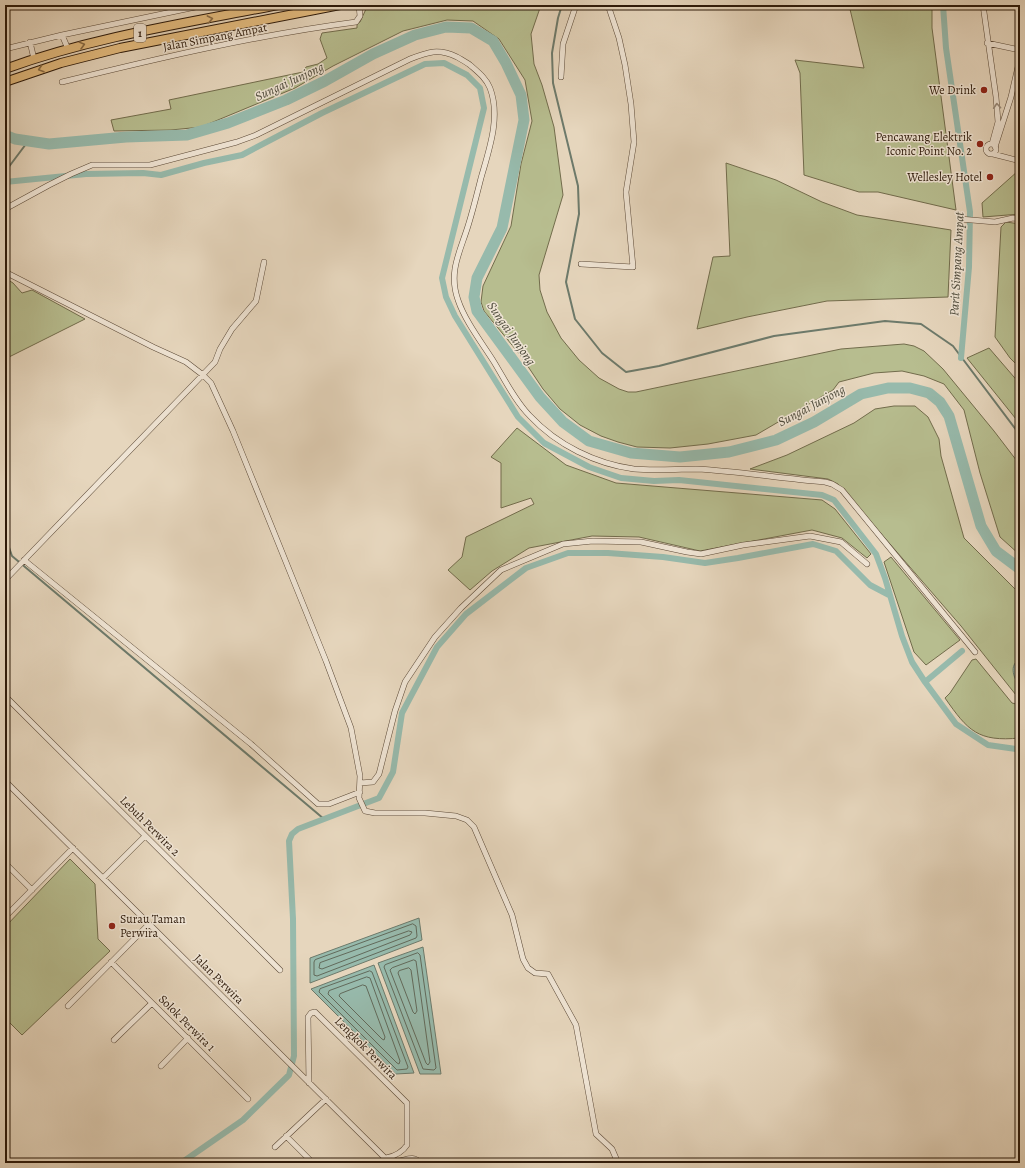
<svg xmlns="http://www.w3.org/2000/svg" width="1025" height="1168" viewBox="0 0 1025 1168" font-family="Alegreya,serif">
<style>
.green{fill:#b7bd8f;stroke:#726c4c}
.water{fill:#97baac;stroke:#6d7a6b}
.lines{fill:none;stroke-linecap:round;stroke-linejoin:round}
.shore{stroke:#626a5b;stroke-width:1}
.stream{stroke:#6d7a6b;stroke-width:2}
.canal{stroke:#97baac;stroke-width:6}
.river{stroke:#97baac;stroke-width:11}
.minor-casing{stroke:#5b4937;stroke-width:6}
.trunk-casing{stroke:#2d1a0a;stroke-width:10}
.minor{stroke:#efe4d4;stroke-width:5}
.trunk{stroke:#e3bb7e;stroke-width:8}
.oneway{stroke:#886a44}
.oneway2{stroke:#988979}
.poi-dot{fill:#8f2418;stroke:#efe4d4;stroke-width:1.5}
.labels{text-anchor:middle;stroke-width:3;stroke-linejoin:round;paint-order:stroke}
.shield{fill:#efe4d4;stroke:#675747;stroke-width:1}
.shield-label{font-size:11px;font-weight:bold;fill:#2d1a0a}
.street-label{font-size:12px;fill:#2d1a0a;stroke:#efe4d4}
.poi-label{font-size:12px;fill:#2d1a0a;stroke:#efe4d4;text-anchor:end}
.water-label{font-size:13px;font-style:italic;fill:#4d4a3b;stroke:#efe4d4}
</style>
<rect width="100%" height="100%" fill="#e6d6bd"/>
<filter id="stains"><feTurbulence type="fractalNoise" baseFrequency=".005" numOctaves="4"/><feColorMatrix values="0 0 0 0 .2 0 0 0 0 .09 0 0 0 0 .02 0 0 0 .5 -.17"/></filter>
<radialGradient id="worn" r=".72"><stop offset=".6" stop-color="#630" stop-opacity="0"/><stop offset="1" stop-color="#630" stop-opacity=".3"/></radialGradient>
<path class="green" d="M388,5H509L510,7L523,5H541L531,34L534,64L542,85L554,127L563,195L539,275L540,290L547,312L561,338L579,360L599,378L619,389L628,392H636L841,349L904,344L914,346L924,351L943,369L994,431L1020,465V555L1000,537L980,473L964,410L944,384L924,376L902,371L874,373L839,382L833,390L756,435L708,444L670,448L637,447L618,442L601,436L580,425L560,409L543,389L521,356L484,311L481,302L483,286L511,226L521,164L532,121L525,80L499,39L473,21L447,20L403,31L333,66L295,88L201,127L171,130L114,131L111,120L171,109L169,100L303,72L306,67L318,64L327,58L320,39L322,33L357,28V23L360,22L366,9Z
M849,5H932V28L956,210L878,192H859L804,175L800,73L795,60L864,68Z
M726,163L776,180L822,202L857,215L951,230L948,297L827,301L747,317L697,329L713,257L730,256Z
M1018,171H1020V214L983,217L982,203Z
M1006,222L1020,224V309L1016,314L1020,317V368L1010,358L995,337L1001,227Z
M5,278L13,283L22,293L32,290L85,319L5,359Z
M989,348L1020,384V424L967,358Z
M894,406H915L928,417L939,439L941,456L964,538L1020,594V700L961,626L838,484L828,479L750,469L787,455L854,423L875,409Z
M517,428L566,465L616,483L822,500L835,509L871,554L867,558L842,538L812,530L700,551L639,537L592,536L529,548L492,571L470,590L448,570L462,557L466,537L534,504L531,498L501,508V463L491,457Z
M891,557L960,640L926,665L914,652L884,562Z
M976,659L1012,703L1020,705V738C978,742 968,731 945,698L950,693L972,660Z
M70,859L95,884L98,939L110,951L22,1035L5,1018V927Z"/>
<path class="water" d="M1020,658V688C1014,677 1008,667 1020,658Z
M419,918L422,940L310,983V958Z
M423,947L441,1074H420L378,963Z
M374,965L414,1073L396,1074L311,989Z"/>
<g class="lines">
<path class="shore" d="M413,924L416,926L417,936L416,938L317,976L314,975V962L315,960Z
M409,931L412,932L410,935L322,969L319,968L320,963Z
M418,953L420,955L436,1068L434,1070L423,1069L384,967L385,965Z
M414,960L416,961L430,1062L428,1065L426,1063L390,970L392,968Z
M409,968L411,970L417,1011L415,1014L413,1012L398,973L399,971Z
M370,971L372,972L408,1067L407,1069L397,1070L319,992L320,989Z
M367,977L370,978L400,1061L399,1064L397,1063L328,994L329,991Z
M363,985L366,986L385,1037L384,1040L382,1039L339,996L340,994Z"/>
<path class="stream" d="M562,5L558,18L552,53L553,83L578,186L579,214L566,282L575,319L602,353L626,372L659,366L774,336L885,321L921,324L953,346L1020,435
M5,172L29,140
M5,536L12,556L324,819"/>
<path class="canal" d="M943,5L946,48L970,212L969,267L961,358
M5,182L86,174L143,173L161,175L204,163L242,155L322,113L425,64L444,63L467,75L480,88L484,108L442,278L446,297L455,316L493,377L518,417L544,443L589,467L621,478L654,481L679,480L822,495L834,500L876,554L885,578L902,636L912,662L925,682L956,724L988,745L1016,749L1020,748
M925,682L962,651
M181,1163L243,1120L289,1075L294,1056L293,919L289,841L292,834L298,829L379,798L393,772L402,713L437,647L466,614L526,568L568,553H608L663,557L705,563L738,558L813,544L836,551L870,585L889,595"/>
<path class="river" d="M5,135L15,139L49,144L126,137L187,135L228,123L286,100L325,81L373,54L415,35L446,27L471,28L493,41L506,63L521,95L524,120L502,228L477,278L474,297L477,311L540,397L563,422L589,441L631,453L680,457L729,452L776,440L814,422L861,394L888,388H910L929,393L940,402L949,416L981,526L996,551L1020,569"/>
<defs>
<path id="minor" d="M983,5L996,97L998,122L992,144
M62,35L68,49
M30,42L34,59
M987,43L1020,50
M5,49L62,35L205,5
M561,77L563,44L576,5
M62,82C159,58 257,35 356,22L360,16L359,5
M986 149a5 5 0 1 1 10 0a5 5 0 1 1-10 0Z
M995,147L1011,97L1020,58
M993,154L1020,161
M5,209L49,185L71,174L92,165H150L237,142L256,135L410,59C428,52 438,48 457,57C462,60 466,62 470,65C478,72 486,78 490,88C501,117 489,150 481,178C477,194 473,210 468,226C460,252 448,272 458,300C465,321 482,343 494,362C505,380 515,401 530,416C557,445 596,464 634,469C655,471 675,469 696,469C739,471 782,479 825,482L832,484L842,490L975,652
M960,219L995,222L1013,218L1020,219
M581,264L633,267L626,192L634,142L631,104L625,65L619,38L608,5
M5,272L153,347L186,362L203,375L211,383L233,431L326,661L351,728L360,776L359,798L365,811L375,813H425L456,816L467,820L474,827L512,915L523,959L528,968L535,973L548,974L576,1025L596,1134L612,1149L618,1163
M24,560L251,744L318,804H329L360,792
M5,580L215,362L220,349L232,329L256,301L264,262
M5,696L280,970
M5,781L385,1158C389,1160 393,1161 398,1161C406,1160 414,1155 420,1163
M360,783L373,782L379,774L395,711L405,682L435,637L461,608L501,570L563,544L593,541L641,542L687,552L701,554L743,545L810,536L841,542L867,564
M5,863L32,890
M103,878L145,836
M5,917L73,848
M111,962L248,1099
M68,1006L149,924
M114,1040L152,1003
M161,1066L188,1038
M309,1083L308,1017L311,1013L315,1012L407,1103V1145C402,1153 395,1156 386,1158
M286,1136L313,1163
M275,1147L326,1099"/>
<path id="trunk" d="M5,69C93,37 186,23 278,5
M5,82L61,63L120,48L340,5"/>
</defs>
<use href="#minor" class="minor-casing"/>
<use href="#trunk" class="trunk-casing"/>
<use href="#minor" class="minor"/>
<use href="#trunk" class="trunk"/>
</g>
<defs><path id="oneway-chevron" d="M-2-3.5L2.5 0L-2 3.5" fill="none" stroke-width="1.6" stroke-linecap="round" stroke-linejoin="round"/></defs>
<g class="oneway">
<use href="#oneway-chevron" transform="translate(210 19) rotate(-11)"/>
<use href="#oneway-chevron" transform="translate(82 45) rotate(-15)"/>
<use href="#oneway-chevron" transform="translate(41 69) rotate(162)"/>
</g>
<use class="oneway2" href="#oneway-chevron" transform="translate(997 106) rotate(-94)"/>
<g class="poi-dot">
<circle cx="984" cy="90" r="4"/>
<circle cx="980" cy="144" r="4"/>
<circle cx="990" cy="177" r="4"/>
<circle cx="112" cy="926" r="4"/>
</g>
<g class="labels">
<rect class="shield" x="134" y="24" width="12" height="18" rx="3"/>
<g class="shield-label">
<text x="140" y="37">1</text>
</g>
<g class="street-label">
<text transform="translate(215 37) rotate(-11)" y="4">Jalan Simpang Ampat</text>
<text transform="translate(150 826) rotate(45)" y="4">Lebuh Perwira 2</text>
<text transform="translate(219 979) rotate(45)" y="4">Jalan Perwira</text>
<text transform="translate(187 1023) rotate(45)" y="4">Solok Perwira 1</text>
<text transform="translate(366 1048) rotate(45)" y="4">Lengkok Perwira</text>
</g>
<g class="poi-label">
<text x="976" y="94">We Drink</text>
<text x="972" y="141">Pencawang Elektrik<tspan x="972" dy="14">Iconic Point No. 2</tspan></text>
<text x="982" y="181">Wellesley Hotel</text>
<text x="120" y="923" text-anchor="start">Surau Taman<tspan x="120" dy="14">Perwira</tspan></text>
</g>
<g class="water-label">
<text transform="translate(289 81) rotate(-25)" y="5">Sungai Junjong</text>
<text transform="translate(956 264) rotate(-87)" y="5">Parit Simpang Ampat</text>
<text transform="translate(512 333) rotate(55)" y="5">Sungai Junjong</text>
<text transform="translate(811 405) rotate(-28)" y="5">Sungai Junjong</text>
</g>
</g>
<rect width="1025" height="1168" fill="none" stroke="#e6d6bd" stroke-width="20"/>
<rect x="6" y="6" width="1013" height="1156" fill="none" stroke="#2d1a0a" stroke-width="2"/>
<rect x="10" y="10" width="1005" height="1148" fill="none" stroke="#2d1a0a"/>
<rect width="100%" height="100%" filter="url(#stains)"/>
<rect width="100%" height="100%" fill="url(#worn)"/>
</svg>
